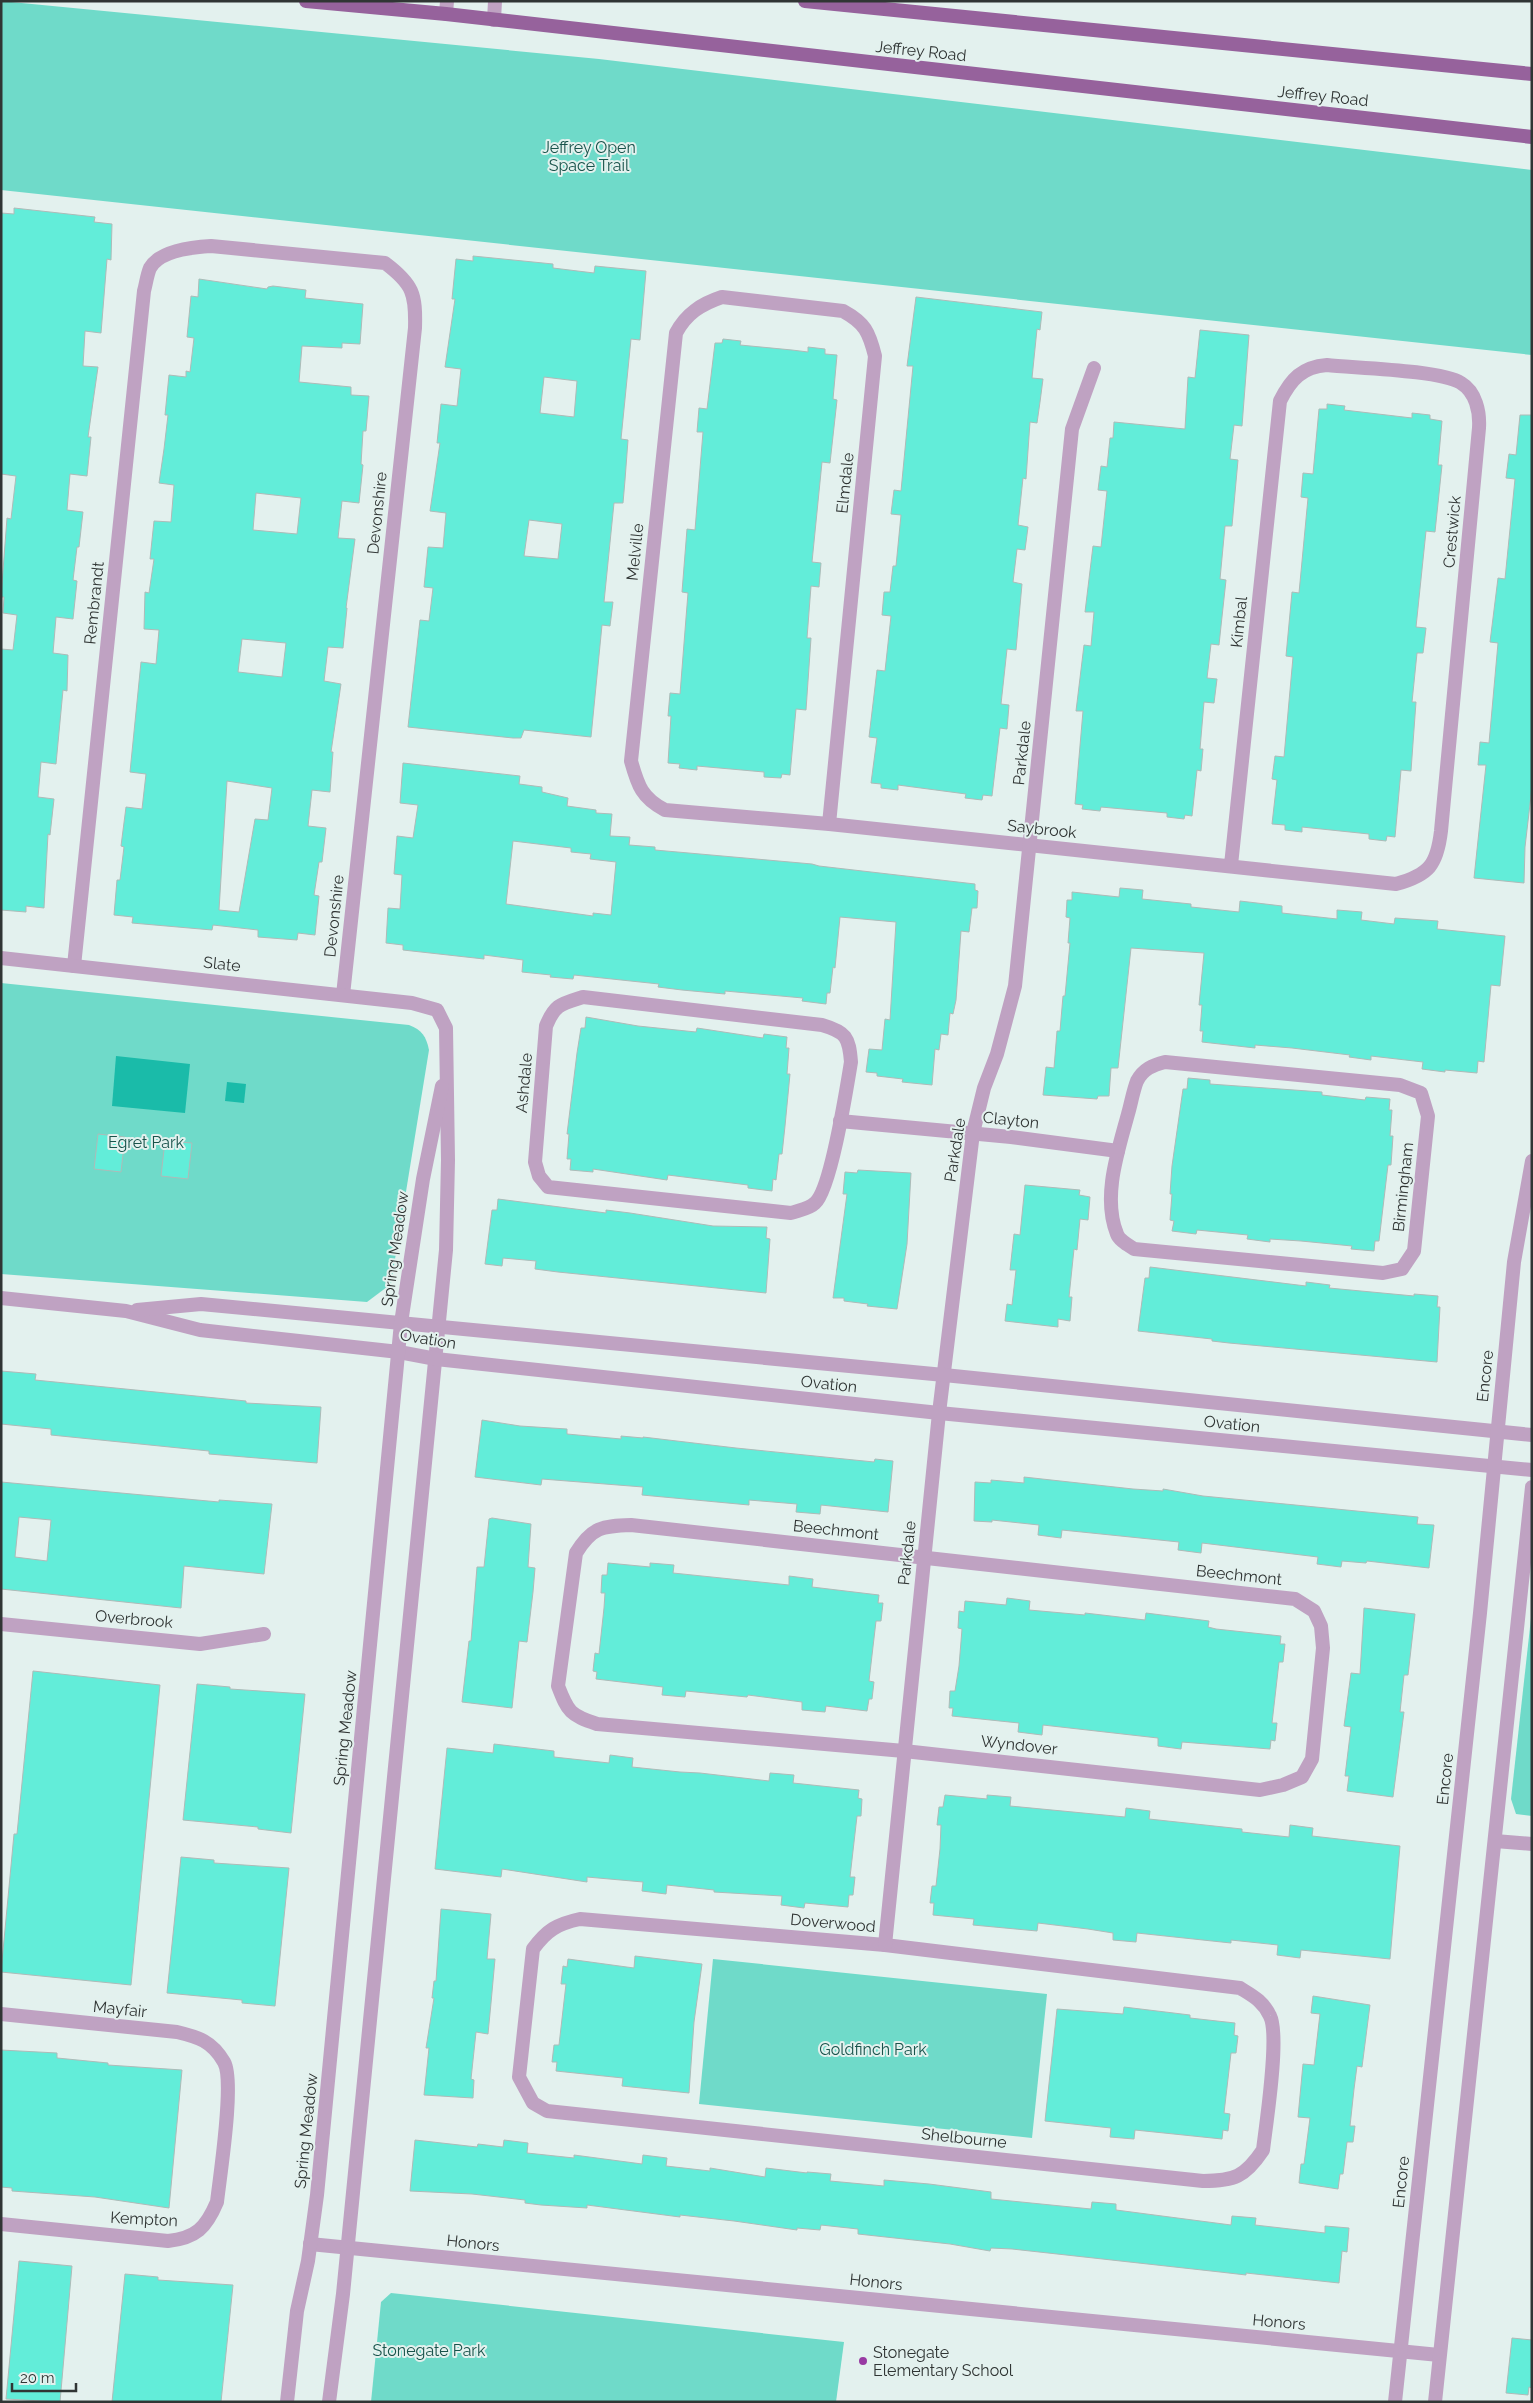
<svg xmlns="http://www.w3.org/2000/svg" width="1533" height="2403" font-family="Raleway,sans-serif">
	<rect width="100%" height="100%" fill="#e3f1ee"/>
	<g fill="#6fdac9">
		<polygon points="1,1 599,59 1532,170 1532,355 1,190"/>
		<path d="M1,983L409,1025C422,1030 426,1036 429,1050L391,1284L367,1302L1,1274Z"/>
		<polygon points="1532,1609 1532,1816 1516,1814 1511,1799"/>
		<polygon points="713,1959 1047,1994 1032,2138 699,2104"/>
		<polygon points="391,2293 844,2342 836,2402 371,2402 381,2302"/>
	</g>
	<g fill="#1abba9">
		<polygon points="116,1056 190,1064 185,1113 112,1106"/>
		<polygon points="227,1082 246,1084 244,1103 225,1101"/>
	</g>
	<g fill="#62edd9" stroke="#aebbb8" fill-rule="evenodd">
		<polygon points="14,208 95,217 94,222 112,224 111,260 107,259 101,333 85,331 83,366 98,367 88,437 91,437 87,476 70,474 67,510 83,512 79,547 77,547 73,580 77,581 73,619 56,617 53,653 68,655 67,691 63,690 56,764 41,762 38,797 54,799 50,835 48,834 44,908 26,906 26,912 1,910 1,649 13,650 17,615 3,613 4,597 1,597 7,518 11,519 16,476 1,474 1,213 14,214"/>
		<path d="M473,256L553,264V268L594,273L595,266L646,271L640,340L631,339L621,439L628,440L625,480L623,503H614L604,602H613L610,626L602,625L591,737L524,730L521,738H513L408,727L420,620L429,621L433,588L424,587L428,547L443,548L446,513L430,511L440,443H437L441,404L457,406L461,369L445,367L455,299H452L456,259L473,261ZM544,377L577,381L574,417L540,413ZM529,520L562,524L558,559L524,556Z"/>
		<path d="M199,279L267,289L268,287L273,286L306,290L305,298L363,304L360,344L342,343V348L302,346L299,382L351,387V395L369,396L366,431H363L361,464L363,465L359,503L342,501L338,538L355,539L346,608H347L343,648L328,647L324,681L341,684L331,752H333L330,792L312,790L308,826L326,828L322,862H319L314,895L319,896L315,935L298,933L297,940L258,937V930L213,925L212,930L132,923L133,917L114,915L117,880H120L124,847L121,846L126,807L142,809L146,774L130,772L141,662L156,664L159,630L144,629L145,592L149,593L154,559H150L154,521L171,522L174,485L159,483L164,449L168,415H165L169,375L186,377V371L190,372L194,338L187,337L191,296L198,297ZM256,493L301,498L297,534L253,530ZM242,639L286,643L282,677L238,672ZM227,781L272,788L268,820L255,819L239,912L219,910Z"/>
		<polygon points="916,297 1042,312 1040,330 1037,329 1032,378 1043,379 1040,402 1037,423 1030,422 1026,479 1023,478 1018,525 1028,527 1025,550 1017,549 1013,582 1022,584 1016,650 1007,649 1001,704 1009,705 1007,729 1000,728 992,796 983,795 982,800 965,798 966,794 898,785 898,790 881,788 881,784 871,783 877,738 869,737 877,670 885,671 891,616 882,615 884,592 890,592 893,566 896,566 901,515 891,514 894,490 901,491 913,366 907,366"/>
		<polygon points="1200,330 1249,335 1242,426 1234,425 1230,459 1238,460 1232,526 1225,526 1220,579 1226,580 1221,626 1219,645 1211,644 1207,678 1217,679 1214,703 1204,702 1200,749 1203,749 1201,771 1197,770 1192,816 1185,815 1184,819 1167,817 1167,813 1101,807 1100,811 1082,809 1083,805 1075,804 1083,711 1076,711 1084,645 1091,646 1094,612 1085,612 1093,546 1101,547 1107,491 1098,490 1101,466 1107,467 1110,438 1113,438 1114,422 1185,429 1188,377 1195,378"/>
		<polygon points="723,339 741,341 740,345 792,350 808,352 808,347 825,349 825,354 837,355 833,399 837,400 830,463 822,462 812,562 821,563 819,587 811,586 807,638 811,638 806,710 796,709 790,775 782,774 781,778 764,777 764,772 697,766 697,770 679,768 680,764 668,763 671,716 668,716 670,693 680,694 686,618 688,593 682,592 687,529 695,530 703,432 697,432 699,408 707,409 715,343 722,343"/>
		<polygon points="1327,404 1345,406 1344,410 1412,418 1412,413 1430,415 1430,419 1442,421 1438,465 1442,465 1435,532 1426,531 1416,627 1426,628 1423,653 1417,653 1412,702 1416,702 1411,771 1401,770 1395,837 1387,836 1386,841 1369,839 1369,834 1302,827 1302,832 1285,830 1285,825 1272,824 1277,780 1272,779 1275,756 1284,757 1293,657 1286,656 1292,592 1299,593 1308,498 1301,497 1303,473 1313,474 1319,409 1327,409"/>
		<polygon points="1520,415 1532,415 1532,787 1525,847 1524,883 1474,878 1486,765 1478,765 1480,742 1489,743 1498,643 1490,642 1498,578 1505,579 1515,479 1506,478 1509,454 1516,455"/>
		<path d="M403,763L520,776L519,784L542,787V792L568,798L567,806L596,810V813L612,814L610,836L630,837L629,845L655,847V850L812,864L819,866L975,884V890L978,891L977,908H972L969,932L961,931L956,1000L953,1014L950,1013L948,1035L941,1034L939,1050L935,1049L932,1085L902,1082L903,1079L877,1076V1073L866,1072L869,1049L882,1050L885,1019L890,1020L896,922L840,917L835,968L833,967L830,993H827L826,1004L802,1001L803,998L725,991V994L682,990L658,987L659,984L574,975L573,979L550,977L551,975L522,972L523,960L484,955V959L403,950V945L386,943L388,908L400,909L402,875L394,874L397,836L413,838L418,805L400,803ZM513,841L571,848V852L591,854L590,859L616,862L611,915L593,913V916L506,904Z"/>
		<polygon points="1120,888 1143,890 1142,899 1191,904 1191,907 1239,912 1240,901 1282,906 1282,913 1337,919 1337,910 1362,912 1361,920 1394,924 1395,918 1438,921 1437,929 1505,936 1500,986 1491,985 1484,1062 1478,1061 1477,1073 1445,1070 1445,1072 1422,1069 1423,1062 1371,1056 1371,1060 1349,1057 1350,1055 1292,1048 1255,1045 1255,1048 1202,1042 1203,1031 1200,1031 1202,1005 1199,1005 1204,953 1131,948 1118,1068 1111,1068 1109,1096 1098,1096 1097,1099 1043,1095 1046,1067 1054,1068 1057,1031 1060,1031 1063,996 1065,996 1070,943 1068,943 1070,918 1066,917 1067,900 1072,900 1072,892 1119,897"/>
		<polygon points="586,1017 638,1026 696,1032 697,1028 763,1038 764,1034 787,1037 786,1048 789,1048 787,1074 790,1074 785,1126 782,1154 779,1154 776,1180 773,1179 772,1191 748,1188 748,1185 668,1175 667,1180 593,1169 593,1172 570,1170 571,1159 567,1159 569,1134 567,1134 577,1053 581,1028 585,1028"/>
		<polygon points="1188,1078 1210,1080 1210,1084 1322,1092 1322,1095 1365,1100 1366,1097 1390,1099 1389,1110 1392,1110 1390,1136 1393,1136 1391,1165 1388,1165 1379,1241 1375,1241 1374,1251 1351,1249 1352,1246 1301,1241 1270,1239 1270,1242 1247,1239 1248,1235 1197,1230 1196,1234 1172,1231 1174,1221 1170,1220 1172,1194 1170,1194 1172,1166 1183,1089 1187,1089"/>
		<polygon points="98,1134 125,1137 121,1172 94,1169"/>
		<polygon points="165,1141 192,1143 188,1179 161,1176"/>
		<polygon points="858,1170 911,1173 907,1244 897,1309 867,1306 868,1304 844,1301 844,1298 833,1298 847,1194 843,1194 845,1172 857,1173"/>
		<polygon points="1025,1185 1080,1190 1079,1195 1090,1197 1088,1220 1080,1219 1077,1250 1074,1249 1069,1297 1072,1297 1070,1321 1058,1319 1058,1327 1005,1321 1007,1304 1012,1305 1016,1270 1010,1270 1014,1234 1020,1235"/>
		<polygon points="498,1199 606,1213 606,1210 630,1213 713,1226 767,1227 766,1238 770,1239 766,1293 558,1272 535,1269 536,1261 503,1258 502,1266 485,1264 492,1210 497,1210"/>
		<polygon points="1150,1267 1306,1286 1306,1282 1330,1285 1329,1288 1414,1296 1414,1294 1438,1296 1437,1307 1440,1307 1437,1362 1229,1343 1212,1341 1212,1339 1138,1331 1145,1278 1149,1278"/>
		<polygon points="1,1371 36,1374 35,1380 246,1401 246,1403 321,1407 317,1463 209,1454 209,1451 51,1435 51,1429 1,1424"/>
		<polygon points="482,1420 520,1426 567,1429 567,1434 621,1439 621,1436 643,1438 643,1437 736,1448 874,1462 875,1459 893,1461 888,1512 821,1505 820,1514 796,1512 797,1504 749,1500 749,1505 642,1495 643,1487 542,1479 541,1485 475,1477"/>
		<polygon points="1024,1477 1133,1489 1163,1491 1163,1489 1203,1496 1418,1517 1417,1524 1434,1525 1429,1568 1367,1561 1366,1563 1342,1561 1341,1567 1317,1564 1318,1557 1202,1543 1201,1553 1178,1550 1179,1542 1062,1530 1061,1538 1038,1535 1039,1525 992,1520 992,1522 974,1521 975,1482 991,1483 991,1480 1024,1483"/>
		<path d="M1,1482L219,1502V1500L272,1504L264,1574L184,1566L181,1608L1,1589ZM19,1517L51,1520L47,1561L15,1557Z"/>
		<polygon points="492,1518 531,1524 528,1567 535,1568 533,1592 527,1642 519,1641 512,1708 462,1702 469,1641 471,1641 477,1567 484,1567 489,1519"/>
		<polygon points="608,1563 650,1567 650,1563 674,1565 673,1573 789,1585 789,1576 813,1579 812,1587 879,1595 878,1603 883,1603 881,1621 876,1621 869,1681 874,1682 872,1699 869,1699 867,1711 826,1706 825,1712 802,1710 802,1702 748,1695 747,1697 686,1691 685,1697 662,1695 663,1687 596,1679 597,1672 593,1671 595,1653 599,1654 604,1608 605,1593 601,1593 602,1575 607,1575"/>
		<polygon points="1007,1598 1030,1601 1029,1610 1085,1615 1085,1613 1145,1620 1146,1613 1209,1621 1208,1627 1216,1629 1281,1636 1280,1644 1285,1644 1283,1662 1279,1662 1272,1723 1277,1723 1275,1741 1271,1740 1270,1749 1182,1742 1181,1749 1158,1746 1158,1738 1043,1725 1042,1735 1018,1732 1019,1723 952,1716 953,1708 949,1708 950,1691 955,1691 959,1666 962,1629 958,1628 959,1611 964,1612 965,1601 1006,1605"/>
		<polygon points="1364,1608 1415,1614 1408,1675 1404,1675 1400,1712 1404,1712 1393,1797 1347,1791 1349,1776 1345,1776 1351,1727 1344,1726 1351,1673 1360,1674"/>
		<polygon points="33,1671 160,1685 131,1985 1,1972 14,1834 17,1834"/>
		<polygon points="197,1684 230,1687 230,1689 305,1694 291,1833 258,1829 258,1827 183,1820"/>
		<polygon points="494,1744 554,1751 554,1757 609,1763 610,1755 633,1758 632,1767 680,1772 700,1773 769,1781 770,1773 794,1775 793,1783 859,1790 858,1798 862,1799 861,1816 857,1816 850,1877 855,1877 853,1895 849,1895 848,1907 805,1903 804,1908 781,1905 782,1896 714,1892 714,1890 667,1885 666,1894 642,1891 643,1882 587,1877 587,1882 502,1869 501,1877 435,1869 447,1748 493,1753"/>
		<polygon points="945,1795 987,1799 987,1795 1011,1797 1010,1806 1125,1817 1126,1808 1150,1811 1149,1819 1242,1829 1242,1832 1289,1837 1290,1825 1313,1828 1312,1836 1400,1846 1390,1959 1301,1950 1300,1958 1277,1955 1278,1945 1231,1940 1231,1943 1137,1933 1136,1942 1113,1940 1113,1933 1088,1929 1038,1923 1037,1931 973,1925 974,1919 933,1915 934,1903 930,1903 932,1886 936,1886 940,1849 941,1825 937,1825 939,1807 943,1807"/>
		<polygon points="181,1857 214,1860 214,1863 289,1868 275,2006 242,2003 242,2000 167,1993"/>
		<polygon points="441,1909 491,1914 487,1959 495,1959 491,2003 488,2034 476,2032 471,2079 474,2080 473,2098 424,2095 429,2048 426,2048 434,1998 432,1998 434,1981 436,1981"/>
		<polygon points="635,1956 702,1964 694,2022 689,2093 622,2086 623,2078 556,2071 557,2062 552,2062 554,2045 559,2045 566,1984 561,1984 563,1966 567,1967 568,1959 634,1968"/>
		<polygon points="1313,1996 1370,2005 1362,2067 1357,2066 1354,2089 1350,2126 1355,2126 1353,2142 1347,2142 1343,2174 1340,2174 1338,2189 1299,2183 1301,2164 1304,2164 1310,2118 1298,2117 1303,2064 1314,2065 1320,2014 1311,2013"/>
		<polygon points="1124,2007 1190,2015 1190,2018 1235,2023 1234,2035 1238,2036 1236,2053 1231,2053 1224,2113 1230,2114 1228,2131 1223,2130 1222,2139 1135,2130 1134,2139 1110,2137 1111,2128 1045,2121 1057,2009 1123,2014"/>
		<polygon points="1,2050 57,2053 57,2058 108,2063 108,2065 182,2070 169,2208 95,2197 12,2191 12,2188 1,2187"/>
		<polygon points="415,2140 477,2147 478,2144 503,2147 504,2140 528,2143 527,2153 574,2158 574,2155 642,2164 643,2155 667,2158 666,2166 710,2171 710,2168 765,2177 766,2168 807,2173 807,2172 831,2174 830,2181 884,2186 884,2180 929,2184 991,2192 991,2199 1091,2209 1092,2202 1116,2204 1116,2210 1231,2225 1232,2216 1256,2218 1255,2225 1325,2233 1325,2226 1349,2228 1347,2252 1342,2251 1339,2283 1246,2273 1246,2275 1220,2272 1012,2249 991,2248 990,2251 950,2244 858,2234 858,2229 821,2225 820,2230 797,2228 797,2230 734,2221 680,2215 680,2217 587,2205 587,2208 541,2205 525,2203 525,2200 472,2194 410,2191"/>
		<polygon points="19,2261 72,2266 60,2402 6,2399"/>
		<polygon points="125,2274 158,2277 158,2280 233,2285 221,2402 112,2402"/>
		<polygon points="1512,2338 1532,2340 1532,2388 1529,2387 1528,2395 1506,2393"/>
	</g>
	<g fill="none" stroke-linecap="round" stroke-linejoin="round">
		<g stroke="#bfa2c2" stroke-width="14">
			<path d="M829,824L875,356C869,332 865,323 843,311L722,297C701,304 686,314 676,333L631,761C638,786 642,798 665,810L829,824L1396,884C1429,875 1437,865 1441,831L1479,428C1480,412 1476,392 1461,383C1441,370 1355,368 1327,365C1302,367 1291,379 1280,401L1231,865"/>
			<path d="M74,966L144,291C146,284 147,275 150,268C160,250 194,247 211,246L385,263C413,284 416,294 415,328L343,995"/>
			<path d="M583,997L822,1025C846,1032 849,1037 851,1062C847,1086 831,1189 815,1203C809,1209 799,1210 791,1213L548,1187L539,1176L535,1162L546,1026C555,1004 561,1004 583,997Z"/>
			<path d="M1165,1062L1400,1085L1421,1093L1428,1116L1414,1251L1402,1269L1383,1273L1134,1249C1128,1245 1119,1240 1117,1234C1102,1197 1118,1151 1128,1114C1131,1104 1133,1091 1137,1081C1143,1069 1153,1065 1165,1062Z"/>
			<polyline points="840,1121 1011,1137 1118,1151"/>
			<path d="M631,1525L1295,1599L1314,1611L1321,1626L1323,1648L1312,1759L1302,1777L1283,1785L1260,1790L904,1751L597,1724C570,1715 568,1712 558,1686L576,1553C592,1527 602,1526 631,1525Z"/>
			<polyline points="1,1624 200,1644 264,1634"/>
			<polyline points="1495,1841 1532,1844"/>
			<path d="M580,1919L885,1945L1240,1988C1253,1996 1263,2001 1270,2016C1280,2036 1266,2124 1263,2150C1245,2177 1234,2181 1203,2181L547,2111L533,2103L519,2077L533,1949C547,1930 557,1924 580,1919Z"/>
			<polyline points="885,1945 939,1413 973,1133 984,1088 997,1054 1015,986 1072,429 1094,368"/>
			<path d="M1,2014L177,2032C198,2037 212,2041 224,2062C235,2081 220,2175 217,2202C206,2228 196,2238 168,2241L1,2224"/>
			<polyline points="310,2244 1439,2355"/>
		</g>
		<g stroke="#bfa2c2" stroke-width="14">
			<polyline points="446,14 447,1"/>
			<polyline points="494,20 495,1"/>
			<polyline points="1,958 412,1003 437,1010 446,1028 448,1160 446,1250 343,2294 329,2402"/>
			<polyline points="1,1298 126,1311 200,1330 399,1352 436,1359 939,1413 1532,1470"/>
			<polyline points="137,1310 201,1304 944,1375 1532,1435"/>
			<polyline points="287,2402 297,2311 308,2261 317,2195 401,1323 423,1179 442,1086"/>
			<polyline points="1395,2402 1480,1613 1514,1262 1532,1161"/>
			<polyline points="1435,2402 1532,1487"/>
		</g>
		<g stroke="#96629c" stroke-width="14">
			<polyline points="306,1 446,14 1532,137"/>
			<polyline points="805,1 1532,74"/>
		</g>
	</g>
	<circle fill="#983aa3" stroke="#e3f1ee" stroke-width="2" cx="863" cy="2361" r="5"/>
	<g text-anchor="middle" dominant-baseline="central" stroke-width="4" stroke-linejoin="round" paint-order="stroke">
		<g font-size="16" fill="#303534" stroke="#e3f1ee">
			<text transform="translate(921 51) rotate(6)">Jeffrey Road</text>
			<text transform="translate(1323 96) rotate(6)">Jeffrey Road</text>
			<text transform="translate(845 483) rotate(-84)">Elmdale</text>
			<text transform="translate(377 513) rotate(-84)">Devonshire</text>
			<text transform="translate(1452 532) rotate(-85)">Crestwick</text>
			<text transform="translate(635 552) rotate(-84)">Melville</text>
			<text transform="translate(94 603) rotate(-84)">Rembrandt</text>
			<text transform="translate(1239 622) rotate(-84)">Kimbal</text>
			<text transform="translate(1022 753) rotate(-84)">Parkdale</text>
			<text transform="translate(1042 829) rotate(6)">Saybrook</text>
			<text transform="translate(334 916) rotate(-84)">Devonshire</text>
			<text transform="translate(222 964) rotate(6)">Slate</text>
			<text transform="translate(524 1083) rotate(-85)">Ashdale</text>
			<text transform="translate(1011 1120) rotate(6)">Clayton</text>
			<text transform="translate(955 1150) rotate(-81)">Parkdale</text>
			<text transform="translate(1403 1187) rotate(-84)">Birmingham</text>
			<text transform="translate(395 1249) rotate(-82)">Spring Meadow</text>
			<text transform="translate(428 1339) rotate(9)">Ovation</text>
			<text transform="translate(1485 1376) rotate(-84)">Encore</text>
			<text transform="translate(829 1384) rotate(6)">Ovation</text>
			<text transform="translate(1232 1424) rotate(6)">Ovation</text>
			<text transform="translate(836 1530) rotate(6)">Beechmont</text>
			<text transform="translate(907 1553) rotate(-84)">Parkdale</text>
			<text transform="translate(1239 1575) rotate(6)">Beechmont</text>
			<text transform="translate(134 1619) rotate(5)">Overbrook</text>
			<text transform="translate(345 1728) rotate(-84)">Spring Meadow</text>
			<text transform="translate(1019 1745) rotate(6)">Wyndover</text>
			<text transform="translate(1445 1779) rotate(-84)">Encore</text>
			<text transform="translate(833 1923) rotate(5)">Doverwood</text>
			<text transform="translate(120 2009) rotate(6)">Mayfair</text>
			<text transform="translate(306 2131) rotate(-84)">Spring Meadow</text>
			<text transform="translate(964 2138) rotate(6)">Shelbourne</text>
			<text transform="translate(1401 2182) rotate(-84)">Encore</text>
			<text transform="translate(144 2219) rotate(3)">Kempton</text>
			<text transform="translate(473 2243) rotate(6)">Honors</text>
			<text transform="translate(876 2282) rotate(6)">Honors</text>
			<text transform="translate(1279 2322) rotate(5)">Honors</text>
		</g>
		<g font-size="16" fill="#18534b" stroke="#e3f1ee">
			<text x="589" y="147">Jeffrey Open<tspan x="589" dy="18">Space Trail</tspan></text>
			<text x="146" y="1142">Egret Park</text>
			<text x="873" y="2049">Goldfinch Park</text>
			<text x="429" y="2350">Stonegate Park</text>
		</g>
		<g font-size="16" fill="#303534" stroke="#e3f1ee" text-anchor="start">
			<text x="873" y="2352">Stonegate<tspan x="873" dy="18">Elementary School</tspan></text>
		</g>
	</g>
	<rect width="1533" height="2403" fill="none" stroke="#303534" stroke-width="5"/>
	<path d="M12 2383v8h64v-8" fill="none" stroke="#303534" stroke-width="2.5"/>
	<text x="20" y="2383" font-size="15" fill="#303534" stroke="#e3f1ee" stroke-width="4" paint-order="stroke">20 m</text>
</svg>
